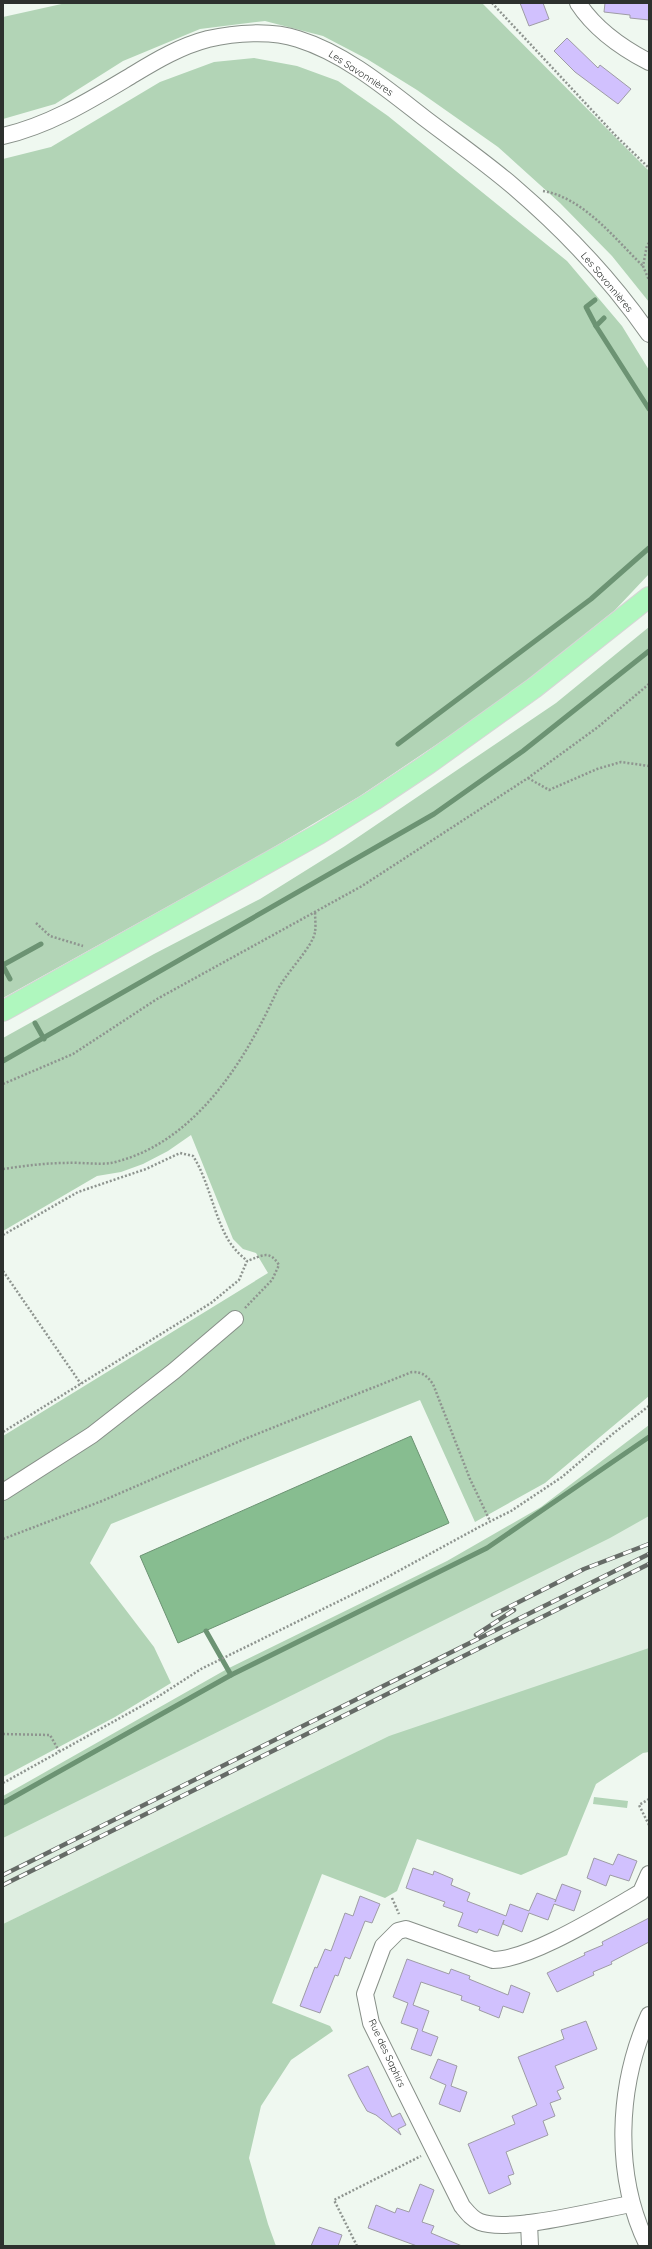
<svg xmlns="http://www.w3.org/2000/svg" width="652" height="2249" font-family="Quicksand,sans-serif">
	<rect width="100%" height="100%" fill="#eff8f0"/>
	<polygon fill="#dfeee1" points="649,1483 649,1679 389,1736 3,1924 3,1815"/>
	<g fill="#b2d4b6">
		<polygon points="66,3 482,3 649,171 649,302 612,256 560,203 498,147 417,90 367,59 323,36 265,21 200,29 123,61 55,104 3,119 3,17"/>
		<polygon points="254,58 297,66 338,81 388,116 567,261 622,326 649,370 649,574 615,610 534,675 470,722 360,796 264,853 3,998 3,159 51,147 160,82 214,62"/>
		<polygon points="649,627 649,1396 545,1483 475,1522 420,1400 111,1524 90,1563 154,1647 171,1683 115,1717 3,1777 3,1436 268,1273 256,1253 243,1249 233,1239 191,1135 168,1151 143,1164 121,1172 97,1176 3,1231 3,1038 154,954 260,899 345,846 556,703"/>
		<polygon points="649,1425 649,1516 610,1538 3,1838 3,1796 227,1669 447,1561 541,1507"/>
		<polygon points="649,1648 649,1752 643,1753 596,1784 567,1855 521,1875 417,1839 397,1891 385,1898 322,1874 272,2003 330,2026 333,2031 291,2060 261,2106 249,2158 268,2224 276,2246 3,2246 3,1924 389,1736"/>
		<polygon points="594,1797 628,1801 627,1808 593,1804"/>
	</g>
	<polygon fill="#87bd90" stroke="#6c9373" points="411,1436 449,1523 178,1643 140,1556"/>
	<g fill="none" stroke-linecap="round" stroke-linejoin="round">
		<g stroke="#6c9373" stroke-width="5">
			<polyline points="595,300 586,307 596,326"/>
			<polyline points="604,318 596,326 649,409"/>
			<polyline points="398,744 591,599 649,548"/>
			<polyline points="3,965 41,944"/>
			<polyline points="3,966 10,979"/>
			<polyline points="35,1023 44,1039"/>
			<polyline points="3,1061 434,814 523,751 649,651"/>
			<polyline points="206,1631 231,1675"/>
			<polyline points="3,1803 231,1675 487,1548 649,1437"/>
		</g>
	</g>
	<g fill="#d1c1fe" stroke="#9e9ca5">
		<polygon points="520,3 543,3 549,19 529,26"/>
		<polygon points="605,3 649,3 649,20 630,18 630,15 604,12"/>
		<polygon points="567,38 598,68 600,65 631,89 618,104 575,72 554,51"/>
		<polygon points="618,1854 637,1861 629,1881 610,1875 606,1886 587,1878 594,1858 613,1865"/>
		<polygon points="413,1868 433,1875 434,1871 453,1879 451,1885 470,1893 467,1901 506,1916 510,1904 529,1911 537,1893 556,1900 555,1902 562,1884 581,1891 574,1911 554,1904 548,1920 529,1913 522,1932 503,1924 504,1920 498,1936 479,1929 477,1933 458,1926 463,1913 443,1906 445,1902 406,1888"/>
		<polygon points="360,1896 380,1904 372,1923 365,1921 350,1959 345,1957 338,1976 335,1975 320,2013 300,2006 315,1967 317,1968 325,1949 331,1951 345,1913 353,1916"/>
		<polygon points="649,1918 649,1942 611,1962 612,1964 593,1972 594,1975 557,1992 547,1973 585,1955 584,1953 603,1945 602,1942"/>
		<polygon points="407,1959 449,1974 451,1969 470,1976 469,1979 508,1995 511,1985 530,1993 523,2013 503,2006 499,2018 479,2010 480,2007 461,2000 462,1996 421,1982 413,2005 429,2011 422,2031 438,2037 431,2056 411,2049 418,2029 401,2023 408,2003 393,1997"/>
		<polygon points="586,2021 597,2049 555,2066 564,2088 557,2091 561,2099 550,2103 555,2116 543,2121 548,2135 506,2152 514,2174 508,2176 511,2184 489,2194 468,2144 515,2124 512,2116 537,2105 518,2057 564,2039 561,2030"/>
		<polygon points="438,2059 457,2066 451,2086 467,2092 460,2112 439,2104 446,2085 430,2078"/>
		<polygon points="368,2066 392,2117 400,2113 406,2125 398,2129 401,2135 376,2115 367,2111 359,2097 348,2075"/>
		<polygon points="420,2184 434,2190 422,2222 434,2226 431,2233 462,2246 417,2246 368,2228 376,2205 395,2213 397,2208 409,2212"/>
		<polygon points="319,2227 342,2235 338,2246 311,2246"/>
	</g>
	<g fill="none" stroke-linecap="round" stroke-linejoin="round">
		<g stroke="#878f88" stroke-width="18">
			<g id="minor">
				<path d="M578,3C595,29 622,48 649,62"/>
				<path d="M3,136C51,125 92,99 134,74C157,60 181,46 208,39C235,33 271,30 298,39C346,54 387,89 427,120C456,142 486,163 514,187C564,230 611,279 649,334"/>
				<polyline points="3,1492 92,1435 174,1371 235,1319"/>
				<path d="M631,2204C597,2210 509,2233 480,2222C472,2219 467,2212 462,2206L371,2023L365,1994L383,1946L398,1931L406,1929L493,1960C528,1960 598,1917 631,1898L641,1892L649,1874"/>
				<polyline points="529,2223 530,2246"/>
				<path d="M648,2246C613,2175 617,2086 649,2015"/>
			</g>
		</g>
		<g stroke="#d5d6d5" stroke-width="22">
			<polyline id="major" points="3,1011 319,834 374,800 428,764 534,688 649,597"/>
		</g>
		<g stroke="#8e948f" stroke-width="2.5" stroke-dasharray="2 2" stroke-linecap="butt">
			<polyline points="492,3 616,136 649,168"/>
			<path d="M543,191C584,198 614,238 643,266"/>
			<polyline points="649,243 647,245 643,266 649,280"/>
			<polyline points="528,778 549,790 597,769 621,762 649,766"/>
			<polyline points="36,923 50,936 83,946"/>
			<polyline points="3,1084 73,1054 157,999 362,886 528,778 598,727 649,684"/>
			<path d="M3,1169C24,1166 45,1163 66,1163C80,1162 98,1165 111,1163C193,1145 244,1063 276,993C283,976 313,947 315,932C316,926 315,918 315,911"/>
			<path d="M3,1235L78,1192L146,1169L180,1153L193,1156C210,1182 216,1227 234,1248C238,1253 243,1257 247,1261L239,1280L211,1303L3,1432"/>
			<polyline points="3,1271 81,1384"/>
			<path d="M245,1308L272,1280L279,1265C269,1249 262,1256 247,1261"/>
			<path d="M3,1539L102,1501L247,1438L412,1372C423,1372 427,1376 433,1384L470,1479L490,1521"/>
			<polyline points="3,1734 50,1735 59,1751"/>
			<polyline points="3,1783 156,1698 201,1669 382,1580 481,1526 511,1511 562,1477 615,1432 649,1406"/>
			<polyline points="649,1799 639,1805 649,1825"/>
			<polyline points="392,1898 399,1914"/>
			<polyline points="357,2246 334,2200 421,2156"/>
		</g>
		<use href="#minor" stroke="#fff" stroke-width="16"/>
		<use href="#major" stroke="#aff7be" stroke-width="20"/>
		<g stroke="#666b67" stroke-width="4.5">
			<g id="rail">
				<polyline points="493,1615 584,1569 649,1544"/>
				<polyline points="476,1635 514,1610"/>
				<polyline points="3,1875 649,1554"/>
				<polyline points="3,1885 649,1564"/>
			</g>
		</g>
		<use href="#rail" stroke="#fff" stroke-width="3" stroke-dasharray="9" stroke-linecap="butt"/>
	</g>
	<g text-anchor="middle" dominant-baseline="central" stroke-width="3" stroke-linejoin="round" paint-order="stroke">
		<g font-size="10" fill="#2d312e" stroke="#fff">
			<text transform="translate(361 73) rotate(33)">Les Savonnières</text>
			<text transform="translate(607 282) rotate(50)">Les Savonnières</text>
			<text transform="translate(387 2053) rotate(65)">Rue des Saphirs</text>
		</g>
	</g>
	<rect width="652" height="2249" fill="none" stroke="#2d312e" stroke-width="8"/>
</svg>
